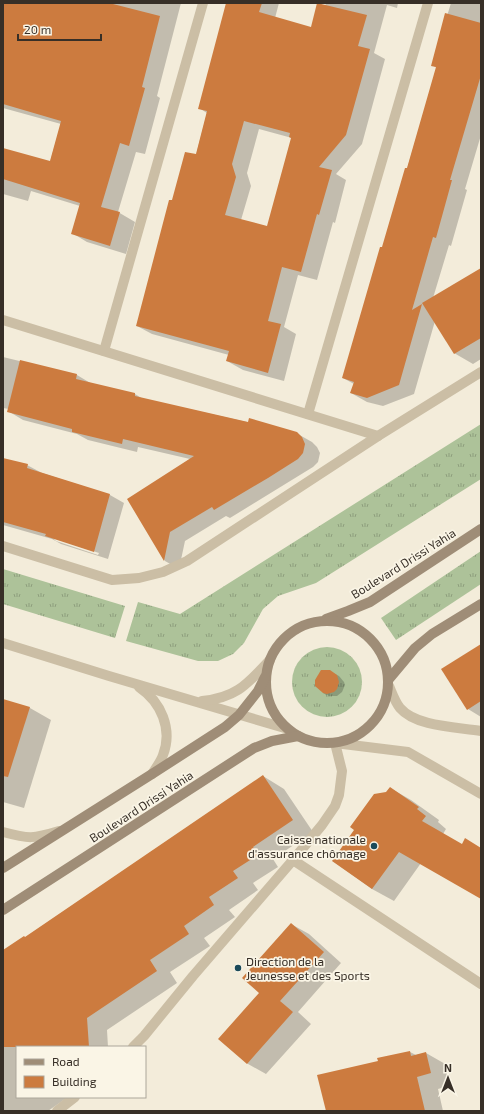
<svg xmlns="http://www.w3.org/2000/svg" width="484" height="1114" font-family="'Exo 2',sans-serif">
	<defs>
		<pattern id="grass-tufts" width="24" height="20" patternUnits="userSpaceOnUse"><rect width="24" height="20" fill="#adc299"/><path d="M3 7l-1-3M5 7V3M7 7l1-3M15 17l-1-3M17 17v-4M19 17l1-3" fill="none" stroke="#8e9e7d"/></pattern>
	</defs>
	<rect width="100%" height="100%" fill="#f3ecda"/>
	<g fill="url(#grass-tufts)">
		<polygon points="481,424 481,479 316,583 278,596 263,609 244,643 233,654 218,661 198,661 126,641 138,602 180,614"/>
		<polygon points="481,551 481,584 396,640 381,618"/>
		<polygon points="3,569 125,606 115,638 3,604"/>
		<circle cx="327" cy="682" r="35"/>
	</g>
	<g fill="#0003" fill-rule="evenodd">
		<polygon points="3,3 105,3 112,5 113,3 181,3 157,96 160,98 145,154 136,152 118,212 135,222 126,254 87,242 72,233 80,206 31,191 28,201 3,194 3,149 50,162 61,124 3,108"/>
		<path d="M228,3H279L275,18L302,90L326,3H398L397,8L387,5L374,53L385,59L362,144L336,174L346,180L335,223L333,222L317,280L298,275L284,327L296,334L284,381L243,370L227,361L229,355L152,334L137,326L173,202L196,155L207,113L199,108ZM259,129L292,138L268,227L241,220L251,186L247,173Z"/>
		<polygon points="451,3 481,3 481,135 465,189 467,190 451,246 449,245 433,298 481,269 481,359 473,364 454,353 435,321 414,394 383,406 367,402 351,393 354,384 343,378 407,169 437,68 432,65"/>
		<polygon points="3,353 3,357 77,375 92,384 135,394 143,399 296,433 312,442 317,447 320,453 318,462 313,467 230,518 226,516 185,541 179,569 165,561 129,500 190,459 138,447 137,452 88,440 77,434 23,420 8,411 9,409 3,408"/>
		<path d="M3,460L27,465L42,473L110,495L124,503L108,559L61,544L52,539L3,525ZM53,538L99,553L98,555L56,541Z"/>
		<polygon points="481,645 481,717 468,709"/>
		<polygon points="333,673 339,676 344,682 345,685 342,692 337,696 329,696 323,693"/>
		<polygon points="3,700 30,708 51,720 24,808 3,802"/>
		<polygon points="263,776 284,789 313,832 273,859 278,867 253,883 258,890 229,910 235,917 204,938 210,946 170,972 177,983 107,1030 108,1047 17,1047 17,1097 68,1097 48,1111 3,1111 3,951 26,937"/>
		<polygon points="390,788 411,800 439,820 438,822 446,829 443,834 462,845 481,849 481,898 421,863 394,901 372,889 333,861"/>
		<polygon points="291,924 309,934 341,963 298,1012 311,1024 266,1074 248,1064 220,1039 260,993"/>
		<polygon points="410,1052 416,1055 426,1053 447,1065 452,1085 438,1089 443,1111 327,1111 379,1062"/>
	</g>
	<g fill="#cc7b3f" fill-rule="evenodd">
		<polygon points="3,3 109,3 160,16 142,87 145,88 129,146 120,143 101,207 120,212 110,246 71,234 80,203 3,179 3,148 50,161 61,121 3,104"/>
		<path d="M226,3H262L259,12L311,27L317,3L367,15L358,46L370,49L346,135L319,167L332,170L319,215L317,214L301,272L282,267L268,321L281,324L268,373L226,361L229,351L136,326L169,200H172L185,152L196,154L207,111L198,109ZM244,121L290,133L289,137L291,138L267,226L225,215L236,177L232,164Z"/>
		<polygon points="445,13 481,23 481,75 450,180 452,180 436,238 433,237 412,310 422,304 399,385 367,398 350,393 354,382 342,378 380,247 382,247 405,168 407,168 436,67 431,66"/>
		<polygon points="481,268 481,338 454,354 422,303"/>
		<polygon points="20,360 77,374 76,379 135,393 135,396 248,422 249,418 297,432 302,437 305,444 303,453 298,459 268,478 214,510 212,507 170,532 164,561 127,499 194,456 123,439 122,444 72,432 72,429 7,412"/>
		<polygon points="3,458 28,464 27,468 110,494 94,552 45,536 46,534 3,522"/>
		<polygon points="481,644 481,701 467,710 441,669"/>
		<polygon points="321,670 330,670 337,675 339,682 337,689 334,692 327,694 323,693 315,686 315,680"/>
		<polygon points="3,699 30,707 8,777 3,776"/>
		<polygon points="263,775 293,820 253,847 258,855 233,871 238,878 209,897 214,905 184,926 189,934 150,960 157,971 87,1018 89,1047 3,1047 3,950 24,936 25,937"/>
		<polygon points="390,787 419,807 417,809 426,816 422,821 462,844 465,838 481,848 481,899 399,852 372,889 332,861 354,830 350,827 374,794 386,792"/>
		<polygon points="291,923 324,952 280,1001 293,1012 247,1064 218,1039 259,993 242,978"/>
		<polygon points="410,1051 411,1056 426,1052 431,1073 417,1077 425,1111 326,1111 317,1075 378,1061 377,1058"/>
	</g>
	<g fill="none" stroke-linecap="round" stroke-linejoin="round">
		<g stroke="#cbbea5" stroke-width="10">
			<polyline points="3,320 378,436"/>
			<polyline points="104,351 203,3"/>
			<polyline points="308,414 428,3"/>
			<polyline points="3,546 112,580 139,578 163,572 187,561 378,436 481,372"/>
			<polyline points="3,643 109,676 288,729"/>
			<path d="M389,686C392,693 395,702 400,708C416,727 458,727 481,731"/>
			<path d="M139,687C161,702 173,729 163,755C161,761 156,768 152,774"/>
			<path d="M202,701C237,698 248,683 270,660"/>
			<path d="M3,832C29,839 33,839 59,831"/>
			<polyline points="293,860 481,984"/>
			<polyline points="133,1047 144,1036 193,976 293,860 322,825 335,806 339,795 342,771 335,743 408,752 481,794"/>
			<polyline points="57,1111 75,1097"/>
		</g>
		<g stroke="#9f8d77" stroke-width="10">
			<polyline points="326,619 348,611 370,602 481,529"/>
			<circle cx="327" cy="682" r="61"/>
			<polyline points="389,679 415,648 432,634 481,604"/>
			<polyline points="3,868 152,774 225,727 239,715 258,691 265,677"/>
			<polyline points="3,910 254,748 272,741 298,736"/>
		</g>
	</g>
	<g fill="#1a4a5a" stroke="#faf5e6" stroke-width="1.5">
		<circle cx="374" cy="846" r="4"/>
		<circle cx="238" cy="968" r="4"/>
	</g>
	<g text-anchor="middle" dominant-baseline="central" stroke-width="3.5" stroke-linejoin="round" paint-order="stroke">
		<g font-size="12" fill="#372f27" stroke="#faf5e6">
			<text transform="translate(403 563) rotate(-32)">Boulevard Drissi Yahia</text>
			<text transform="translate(141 806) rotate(-33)">Boulevard Drissi Yahia</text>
		</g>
		<g font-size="12" fill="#372f27" stroke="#faf5e6" text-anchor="end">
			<text x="366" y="839">Caisse nationale<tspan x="366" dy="14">d'assurance chômage</tspan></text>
			<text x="246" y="961" text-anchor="start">Direction de la<tspan x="246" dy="14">Jeunesse et des Sports</tspan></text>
		</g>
	</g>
	<rect width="484" height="1114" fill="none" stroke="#372f27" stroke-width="8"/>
	<rect x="16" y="1046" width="130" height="52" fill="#faf5e6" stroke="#aca69a"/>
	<rect x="24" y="1059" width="20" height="6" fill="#9f8d77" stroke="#aca69a"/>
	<text x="52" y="1066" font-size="12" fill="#372f27">Road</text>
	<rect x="24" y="1076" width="20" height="12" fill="#cc7b3f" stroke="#aca69a"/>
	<text x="52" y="1086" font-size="12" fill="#372f27">Building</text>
	<g transform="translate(448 1078)" stroke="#faf5e6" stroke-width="3" paint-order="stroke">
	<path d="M0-3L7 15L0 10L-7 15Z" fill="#372f27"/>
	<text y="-6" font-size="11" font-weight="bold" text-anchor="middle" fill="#372f27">N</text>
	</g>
	<path d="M18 34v6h83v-6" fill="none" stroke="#372f27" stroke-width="2"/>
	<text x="24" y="34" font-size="12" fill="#372f27" stroke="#faf5e6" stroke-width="3" paint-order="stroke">20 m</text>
</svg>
